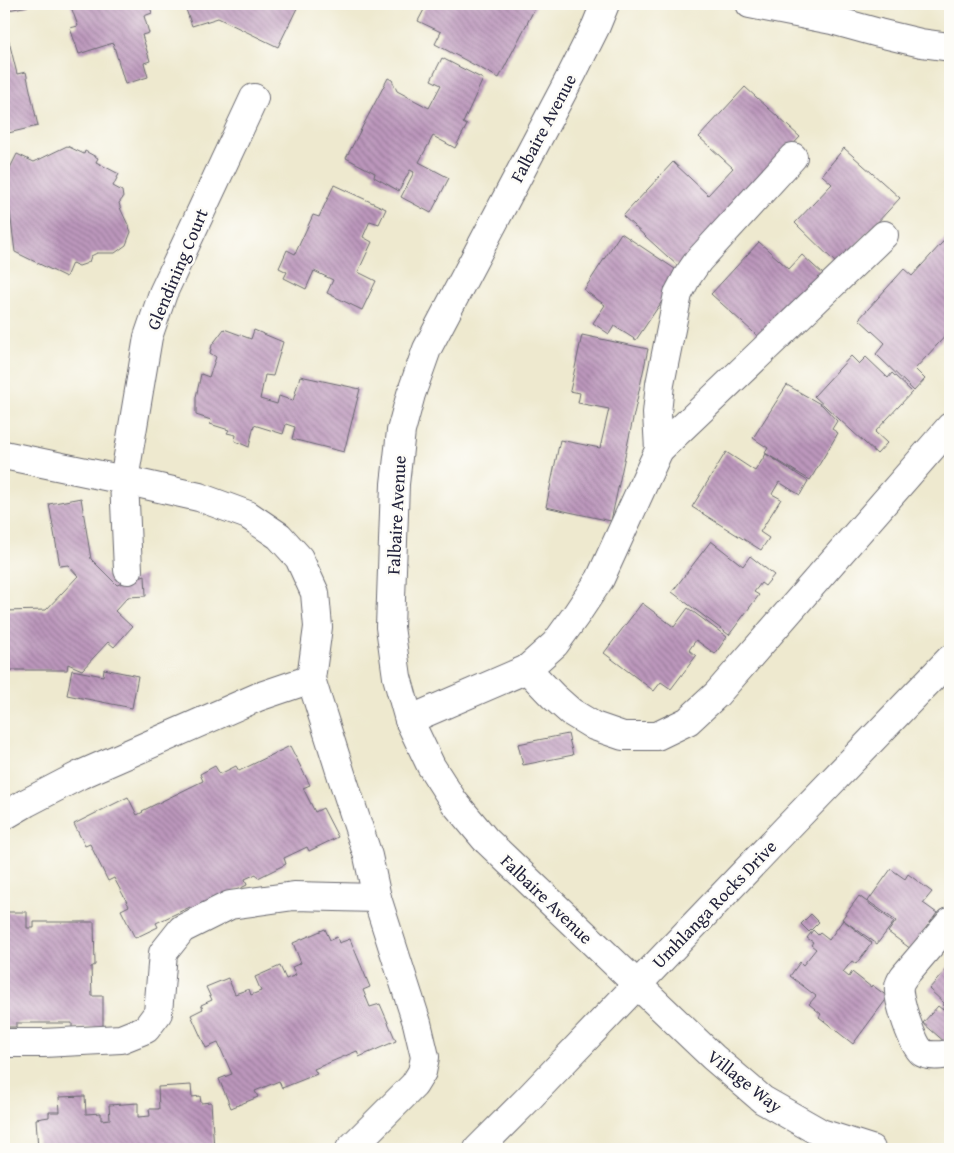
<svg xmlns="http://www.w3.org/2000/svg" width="954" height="1153" font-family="'Gentium Book Plus',serif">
	<defs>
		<pattern id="building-back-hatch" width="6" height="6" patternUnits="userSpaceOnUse" patternTransform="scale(1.25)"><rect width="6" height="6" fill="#bc97bc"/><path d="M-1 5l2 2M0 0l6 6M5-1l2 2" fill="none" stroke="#987b9a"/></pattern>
	</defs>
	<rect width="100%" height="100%" fill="#fdfcf7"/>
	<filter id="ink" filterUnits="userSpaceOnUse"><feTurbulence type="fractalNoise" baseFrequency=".02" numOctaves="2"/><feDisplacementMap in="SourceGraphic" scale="10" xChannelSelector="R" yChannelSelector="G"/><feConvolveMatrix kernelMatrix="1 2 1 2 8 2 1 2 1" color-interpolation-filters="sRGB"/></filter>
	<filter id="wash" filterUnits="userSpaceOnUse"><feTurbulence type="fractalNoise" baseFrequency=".0096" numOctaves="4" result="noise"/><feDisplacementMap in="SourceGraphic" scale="20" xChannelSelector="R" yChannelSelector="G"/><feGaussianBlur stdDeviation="1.12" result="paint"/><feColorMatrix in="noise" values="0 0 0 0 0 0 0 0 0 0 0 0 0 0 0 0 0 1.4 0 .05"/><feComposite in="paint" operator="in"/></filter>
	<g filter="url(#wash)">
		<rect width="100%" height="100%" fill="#eee9cf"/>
		<g id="blocks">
			<g fill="url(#building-back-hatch)">
				<polygon points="4,4 27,4 28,6 4,11"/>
				<polygon points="70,4 149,4 152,13 144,16 149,33 142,35 150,61 144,63 148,77 125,84 113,43 79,54 70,28 78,26"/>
				<polygon points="184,4 299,4 278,47 218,18 192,26"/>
				<polygon points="427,4 537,4 499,78 435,44 441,32 418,21"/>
				<polygon points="4,21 17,74 26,72 38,126 4,134"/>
				<polygon points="442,58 483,79 463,123 467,125 455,148 433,136 419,162 449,178 431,213 401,197 414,172 410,170 399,191 374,177 375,173 346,158 388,78 392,80 397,91 429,108 441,85 431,80"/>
				<polygon points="745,87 800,137 679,267 623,216 673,162 708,195 733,168 699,137"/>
				<polygon points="67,146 84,154 85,151 98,158 96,162 119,174 113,186 122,191 123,198 119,203 121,210 129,227 131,232 126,245 115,253 97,253 91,256 89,262 85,264 79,266 72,263 66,277 15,252 10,212 4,209 4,180 17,154 34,162"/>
				<polygon points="844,148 900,198 838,265 795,223 832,184 822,175"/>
				<polygon points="334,185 386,209 379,224 370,221 363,237 372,242 358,272 376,281 362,310 327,293 333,280 314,271 306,289 284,278 287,272 279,268 287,250 295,254 313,215 319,217"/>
				<polygon points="621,233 681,273 636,340 614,326 609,334 593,323 605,305 584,290"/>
				<polygon points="950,234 950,333 949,332 915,369 925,379 914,391 876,354 885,343 859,319 904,269 912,276"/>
				<polygon points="759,242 789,269 802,255 824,275 763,341 711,294"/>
				<polygon points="224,329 251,339 254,330 283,342 273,376 265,375 260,399 277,404 279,396 293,401 300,376 360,389 344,452 292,439 295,427 286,424 283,434 254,425 249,447 235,441 236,435 227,433 229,430 210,424 211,420 196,415 196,397 201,374 209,377 216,357 210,353 212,345"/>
				<polygon points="582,335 648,349 611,521 546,507 560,440 600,448 609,409 578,403 580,393 570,391"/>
				<polygon points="851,356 859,364 866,357 888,378 892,373 912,392 875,432 887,443 877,454 814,396"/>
				<polygon points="787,385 822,405 837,421 832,429 838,433 810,480 765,453 768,448 753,438"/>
				<polygon points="726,452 755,471 766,454 808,481 800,495 779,482 772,494 781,499 760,532 769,538 761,550 692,507"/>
				<polygon points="81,498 91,559 117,585 145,575 146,596 128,597 115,611 132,627 114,647 108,642 82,670 68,664 67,670 4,670 4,611 46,610 78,576 68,565 60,566 49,504"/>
				<polygon points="711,541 743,566 750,556 774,575 765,586 761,583 754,592 759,595 729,635 672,592"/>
				<polygon points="642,603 674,627 688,608 727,637 715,654 696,640 689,650 696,656 671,689 661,682 654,691 604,653"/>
				<polygon points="104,669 138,676 132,708 67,695 72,670 103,676"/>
				<polygon points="568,734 573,755 523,765 518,744"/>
				<polygon points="290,746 310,785 303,788 315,812 323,808 338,837 309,851 307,847 284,858 286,864 258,878 256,874 245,879 247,885 192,912 190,907 156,923 158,927 135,938 121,910 129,906 114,878 108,881 90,844 85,846 74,824 128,797 137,815 143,812 142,811 203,781 200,774 215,766 220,774 236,766 239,771"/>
				<polygon points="891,869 905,879 908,874 932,892 923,903 937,913 911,949 888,932 896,921 868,901"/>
				<polygon points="859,896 894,922 877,944 842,919"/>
				<polygon points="4,912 27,912 27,928 34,928 34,922 94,922 95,965 91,967 92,996 103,996 103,1028 72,1028 72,1023 16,1023 16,1027 4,1027"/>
				<polygon points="811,914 819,922 809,932 801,924"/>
				<polygon points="843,920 872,943 856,964 852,961 843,972 849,977 852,972 871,987 872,985 888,997 853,1044 819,1017 821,1014 809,1004 816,996 790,976 800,962 803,965 816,949 811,945 813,942 807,938 813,930 818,935 820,933 829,940"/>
				<polygon points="325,929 330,940 337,937 339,943 350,939 370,987 363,990 370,1007 380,1004 396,1041 359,1057 357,1051 314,1069 317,1074 282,1088 279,1081 255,1091 258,1097 231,1108 219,1079 232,1074 218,1043 206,1048 191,1015 203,1009 201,1005 212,1000 206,987 228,978 235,994 249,989 251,995 261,991 255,977 280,966 286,979 296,975 292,967 301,963 293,943"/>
				<polygon points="950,965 950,1038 946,1043 923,1023 938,1006 943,1010 944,1003 929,989"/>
				<polygon points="191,1085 192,1097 200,1096 201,1103 211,1102 214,1149 38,1149 36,1119 49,1117 49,1112 60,1112 59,1097 85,1096 86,1114 101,1113 101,1120 110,1119 109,1105 138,1103 138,1117 150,1116 149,1109 159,1109 158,1087"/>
			</g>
		</g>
	</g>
	<g filter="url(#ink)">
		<use href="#blocks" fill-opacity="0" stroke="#69686f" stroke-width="1"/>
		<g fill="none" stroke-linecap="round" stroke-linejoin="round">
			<g stroke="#69686f" stroke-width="30">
				<g id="minor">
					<polyline points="605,4 596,26 572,74 427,349 411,394 401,431 395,484 390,627 397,677 409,720 431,766 454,802 485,839 713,1057 763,1100 821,1133 871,1149"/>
					<polyline points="750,4 832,20 879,33 921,43 950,47"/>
					<polyline points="659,450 884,235"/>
					<polyline points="4,455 124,480 199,497 248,515 279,536 299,558 315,593 318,627 311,679 342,777 368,856 377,898 417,1023 425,1057 422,1072 414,1085 350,1149"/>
					<polyline points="128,570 124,480 148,337 163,293 254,98"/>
					<polyline points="527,669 555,644 576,615 600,579 659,450 657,413 660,384 678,294 687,277 698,261 793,157"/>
					<polyline points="409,720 527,669 553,696 571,712 594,726 623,736 657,736 688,721 717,694 950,427"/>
					<polyline points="4,816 26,803 80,775 258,697 311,679"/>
					<path d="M950,922L904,976C902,979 899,983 899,987C897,997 913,1048 923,1053C931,1057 942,1055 950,1054"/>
					<polyline points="4,1043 43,1043 121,1039 146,1029 158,1013 163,953 182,929 230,905 294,896 377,898"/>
				</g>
			</g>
			<g stroke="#69686f" stroke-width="30">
				<polyline id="major" points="478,1149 527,1100 786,829 950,659"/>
			</g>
			<use href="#minor" stroke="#fff" stroke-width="28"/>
			<use href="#major" stroke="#fff" stroke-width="28"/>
		</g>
	</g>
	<g text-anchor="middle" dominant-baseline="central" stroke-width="5" stroke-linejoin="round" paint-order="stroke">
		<g font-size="18" fill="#22223b" stroke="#fdfcf7">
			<text transform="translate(543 128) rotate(-62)">Falbaire Avenue</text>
			<text transform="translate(177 269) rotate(-67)">Glendining Court</text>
			<text transform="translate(396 515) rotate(-87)">Falbaire Avenue</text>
			<text transform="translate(547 899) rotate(44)">Falbaire Avenue</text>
			<text transform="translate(714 904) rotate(-46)">Umhlanga Rocks Drive</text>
			<text transform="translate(745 1081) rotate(38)">Village Way</text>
		</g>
	</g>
	<rect width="954" height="1153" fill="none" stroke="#fdfcf7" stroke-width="20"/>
</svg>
